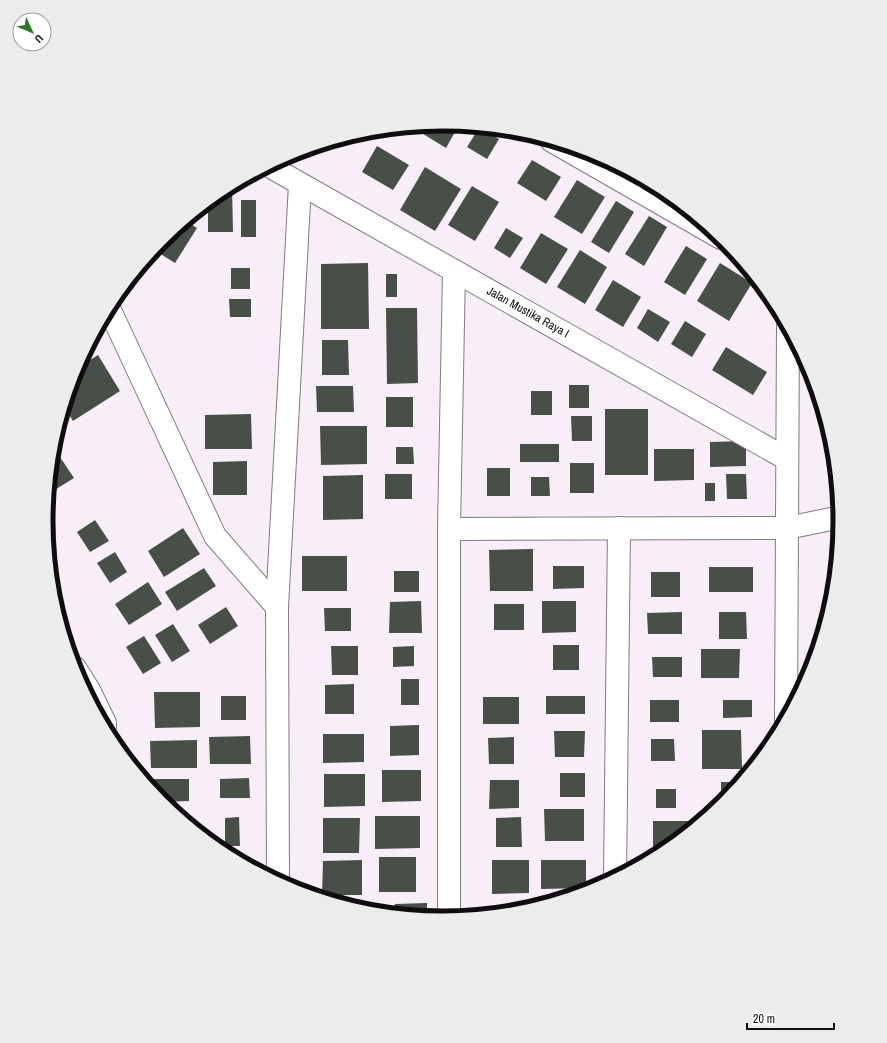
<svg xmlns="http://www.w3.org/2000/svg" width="887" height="1043" font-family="'Archivo Narrow',sans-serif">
	<rect width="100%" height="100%" fill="#f7eef7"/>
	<g fill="#484f48">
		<polygon points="444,124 459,125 446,148 415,129 416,127"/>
		<polygon points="479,128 499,139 487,159 467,147"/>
		<polygon points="377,146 409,165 393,190 362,172"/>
		<polygon points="532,160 561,177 546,201 517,183"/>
		<polygon points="425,167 461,189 435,231 400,210"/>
		<polygon points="577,180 605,197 582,234 554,217"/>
		<polygon points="232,186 233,232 208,232 208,203 223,191"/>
		<polygon points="472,186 499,202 475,241 448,225"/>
		<rect x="241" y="200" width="15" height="37"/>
		<polygon points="616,201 634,212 609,253 591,242"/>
		<polygon points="649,216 667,227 644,266 625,254"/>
		<polygon points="186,221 197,228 175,263 154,250 163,240"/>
		<polygon points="506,228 523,238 510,258 494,248"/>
		<polygon points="541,233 568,249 546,284 520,268"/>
		<polygon points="686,246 707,259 685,295 664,282"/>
		<polygon points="580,250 607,267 585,304 557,287"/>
		<polygon points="368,263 369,329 321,329 321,264"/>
		<polygon points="720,263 752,283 729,321 697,301"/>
		<rect x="231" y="268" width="19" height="21"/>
		<rect x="386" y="274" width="11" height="23"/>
		<polygon points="613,280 641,297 623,327 595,310"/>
		<polygon points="229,299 251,299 251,317 230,317"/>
		<polygon points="386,308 417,308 418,383 387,384"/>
		<polygon points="648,309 670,322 658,342 637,328"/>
		<polygon points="685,321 706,334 692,357 671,344"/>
		<polygon points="322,340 348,340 349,375 322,375"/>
		<polygon points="726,347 767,372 753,395 712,370"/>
		<polygon points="98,355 120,391 73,421 65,408 76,369"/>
		<rect x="569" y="385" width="20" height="23"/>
		<polygon points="316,386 353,386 354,412 317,412"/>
		<rect x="531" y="391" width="21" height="24"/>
		<rect x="386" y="397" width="27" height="30"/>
		<rect x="605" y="409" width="43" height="66"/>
		<polygon points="251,414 252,449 205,449 205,415"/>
		<polygon points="571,416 592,416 592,441 572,441"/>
		<polygon points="320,426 367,426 367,464 321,465"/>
		<polygon points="746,441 746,466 710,467 710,442"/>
		<rect x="520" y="444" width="39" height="18"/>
		<polygon points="396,447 413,447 414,464 396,464"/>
		<polygon points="654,449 694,449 694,480 654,481"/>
		<polygon points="56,451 74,478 53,491 50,486 53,453"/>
		<polygon points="247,461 247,495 213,495 213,462"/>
		<rect x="570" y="463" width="24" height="30"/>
		<rect x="487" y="468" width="23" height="28"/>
		<rect x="385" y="474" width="27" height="25"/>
		<polygon points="726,474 746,474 747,499 727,499"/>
		<polygon points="363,475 363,519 323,520 323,476"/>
		<polygon points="531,477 549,477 550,496 531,496"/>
		<rect x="705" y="483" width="10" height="18"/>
		<polygon points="95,520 109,541 90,552 77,532"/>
		<polygon points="183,528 200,554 164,577 148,551"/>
		<polygon points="533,549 533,591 490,591 489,550"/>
		<polygon points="115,552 127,572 110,583 97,563"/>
		<rect x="302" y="556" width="45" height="35"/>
		<polygon points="553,566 584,566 584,588 553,589"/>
		<rect x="709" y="567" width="44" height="25"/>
		<polygon points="204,568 216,586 177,611 165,592"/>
		<rect x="394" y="571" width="25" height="21"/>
		<rect x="651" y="572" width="29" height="25"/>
		<polygon points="148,582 162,604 129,625 115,604"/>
		<polygon points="421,601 422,633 389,633 390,602"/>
		<polygon points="542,601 576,601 576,632 542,633"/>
		<rect x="494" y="604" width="30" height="26"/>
		<polygon points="226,607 238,626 210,644 198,625"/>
		<polygon points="324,608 351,608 351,631 325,631"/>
		<polygon points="682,612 682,634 648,634 647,613"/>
		<polygon points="719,612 746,612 747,639 719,639"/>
		<polygon points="173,624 190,651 172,662 155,635"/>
		<polygon points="144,636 161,663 143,674 126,647"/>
		<rect x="553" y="645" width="26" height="25"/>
		<polygon points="331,646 358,646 358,675 332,675"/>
		<polygon points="414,646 414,666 393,667 393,647"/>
		<polygon points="701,649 740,649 739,678 701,678"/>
		<polygon points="652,657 682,657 682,677 653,677"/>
		<rect x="401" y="679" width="18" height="26"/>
		<polygon points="354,684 354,714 325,714 325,685"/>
		<polygon points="154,692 200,692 200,727 155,728"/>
		<rect x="221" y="696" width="25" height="24"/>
		<rect x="546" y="696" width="39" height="18"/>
		<rect x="483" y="697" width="36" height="27"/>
		<rect x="650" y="700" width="29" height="22"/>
		<polygon points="723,700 752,700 752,717 723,718"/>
		<polygon points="419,725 419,755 390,756 390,726"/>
		<polygon points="702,730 741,730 742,769 702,769"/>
		<polygon points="554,731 585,731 584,757 555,757"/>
		<polygon points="323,734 364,734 364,762 323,763"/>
		<polygon points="250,736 251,764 210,764 209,737"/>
		<polygon points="514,737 514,764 489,764 488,738"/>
		<polygon points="651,739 674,739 675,761 651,761"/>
		<polygon points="197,740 197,768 151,768 150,741"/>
		<polygon points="382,770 421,770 421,801 382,802"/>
		<rect x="560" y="773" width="25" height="24"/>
		<polygon points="324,774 365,774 365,806 324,807"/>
		<polygon points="249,778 250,798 220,798 220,779"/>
		<polygon points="152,779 189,779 189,801 162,802 152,790"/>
		<polygon points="490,780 519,780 519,808 489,809"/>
		<polygon points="721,782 741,782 721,806"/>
		<rect x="656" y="789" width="20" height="19"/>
		<polygon points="544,809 584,809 584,841 545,841"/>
		<polygon points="375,816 420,816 420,848 375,849"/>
		<polygon points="239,817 240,846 225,846 225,818"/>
		<polygon points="521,817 522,847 496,847 496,818"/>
		<polygon points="323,818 360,818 359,853 323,853"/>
		<polygon points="653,821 695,821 695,827 664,852 653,853"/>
		<rect x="379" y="857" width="37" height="35"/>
		<polygon points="362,860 362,895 322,895 323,861"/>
		<polygon points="492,860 529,860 529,893 492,894"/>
		<polygon points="541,860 586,860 586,888 541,889"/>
		<polygon points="354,901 354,908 335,902"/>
		<polygon points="427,903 427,917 395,914 395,904"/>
		<polygon points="495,906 529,906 529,909 521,911 495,914"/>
	</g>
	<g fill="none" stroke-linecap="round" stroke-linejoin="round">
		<g stroke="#827a82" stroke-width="24">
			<g id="minor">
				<polyline points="552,141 721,238"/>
				<polyline points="269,166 787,459"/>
				<polyline points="454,271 449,529 787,528 841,517"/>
				<polyline points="109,308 215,536 277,607"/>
				<polyline points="75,668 89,690 105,723 105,727"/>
				<polyline points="786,720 788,327"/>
				<polyline points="615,878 619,528"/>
				<polyline points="278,882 277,607 300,184"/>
				<polyline points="449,918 449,529"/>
			</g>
		</g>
		<use href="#minor" stroke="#fff" stroke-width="22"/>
	</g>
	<g text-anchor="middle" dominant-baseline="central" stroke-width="4" stroke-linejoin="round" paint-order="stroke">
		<g font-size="12" fill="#100d10" stroke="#fff">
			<text transform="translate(528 312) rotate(29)">Jalan Mustika Raya I</text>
		</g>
	</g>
	<path d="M0 0H887V1043H0ZM53 521a390 390 0 1 1 780 0a390 390 0 1 1-780 0Z" fill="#ececec" fill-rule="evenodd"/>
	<path fill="none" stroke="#100d10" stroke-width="5" d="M53 521a390 390 0 1 1 780 0a390 390 0 1 1-780 0Z"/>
	<g transform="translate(32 32) rotate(134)"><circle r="19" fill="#ffffff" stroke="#9f9e9f"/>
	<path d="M0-3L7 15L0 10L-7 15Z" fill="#2a7b26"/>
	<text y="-6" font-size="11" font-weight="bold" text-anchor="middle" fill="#100d10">U</text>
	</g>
	<path d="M747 1023v6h87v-6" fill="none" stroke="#100d10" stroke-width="2"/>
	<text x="753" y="1023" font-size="12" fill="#100d10" stroke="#ffffff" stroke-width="3" paint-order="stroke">20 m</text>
</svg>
